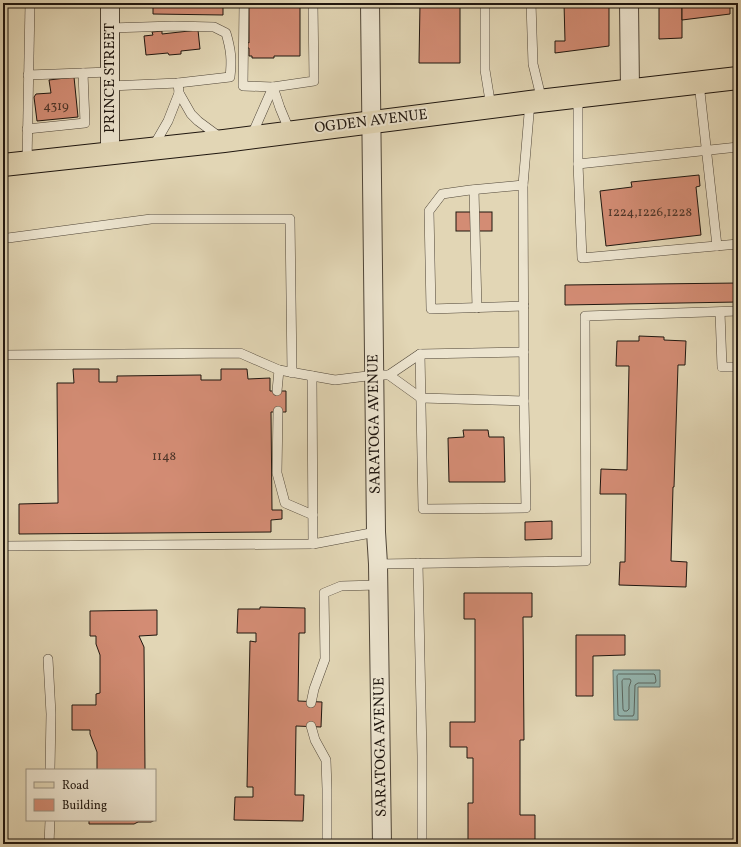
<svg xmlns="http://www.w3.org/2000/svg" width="741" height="847" font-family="Vollkorn,serif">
	<rect width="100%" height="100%" fill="#e2d6b5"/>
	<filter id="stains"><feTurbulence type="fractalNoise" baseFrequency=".005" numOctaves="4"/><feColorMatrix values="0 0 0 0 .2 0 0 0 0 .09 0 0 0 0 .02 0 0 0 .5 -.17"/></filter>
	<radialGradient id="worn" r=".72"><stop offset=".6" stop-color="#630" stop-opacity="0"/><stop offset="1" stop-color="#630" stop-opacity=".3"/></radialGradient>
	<polygon fill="#95b8b3" stroke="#667771" points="613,670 660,670 660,687 638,687 638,720 614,720"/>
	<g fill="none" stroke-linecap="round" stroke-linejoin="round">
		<g stroke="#5a6761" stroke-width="1">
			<polygon points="619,674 654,674 655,675 656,681 655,683 638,683 635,685 634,714 633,716 620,716 618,715 617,676"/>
			<polygon points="624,679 630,679 631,681 629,687 629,709 627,711 624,711 623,709 622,681"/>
		</g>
	</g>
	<g fill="#d38c74" stroke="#1f160f">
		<polygon points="153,3 223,3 223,15 153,14"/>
		<polygon points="249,3 300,3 300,56 274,56 274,58 252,58 252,56 249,56 249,48 247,48 248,42 249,43"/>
		<polygon points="420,3 460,3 460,63 419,63"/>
		<polygon points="564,3 609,3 609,46 555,53 555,41 565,41"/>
		<polygon points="659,3 682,3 682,38 659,39"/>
		<polygon points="682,3 730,3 730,14 682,20"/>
		<polygon points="198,30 200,49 181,51 181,54 169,55 168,53 146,55 144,36 153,35 152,32 162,31 162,34"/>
		<polygon points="74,77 78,117 37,121 34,97 36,94 51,93 49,80"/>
		<polygon points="699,175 700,186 696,187 701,235 606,246 600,191 632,187 631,182"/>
		<rect x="456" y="212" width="36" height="19"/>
		<polygon points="738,283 738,302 565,305 565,285"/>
		<polygon points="639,336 664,337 664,340 686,341 685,365 678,365 674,487 673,487 671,561 687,562 686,587 619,585 620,562 625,562 626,494 600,494 601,469 627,470 629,366 616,366 617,341 639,341"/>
		<polygon points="73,369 99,369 99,382 117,382 117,376 201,375 201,380 221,380 221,369 247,369 248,379 270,378 270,391 286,391 286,412 271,412 272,510 282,510 282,519 271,520 271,532 19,534 19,504 58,503 57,383 74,383"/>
		<polygon points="463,430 488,430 489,437 504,437 505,482 449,482 448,438 464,437"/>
		<polygon points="552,521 552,539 525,540 525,522"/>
		<polygon points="464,593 532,593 532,617 523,617 524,740 520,740 520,815 535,815 535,840 468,840 468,803 473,803 473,758 467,758 467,747 450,747 450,722 475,722 475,619 464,619"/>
		<polygon points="260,607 305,608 305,633 299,633 298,701 322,702 321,727 296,726 295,795 304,795 303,821 234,820 235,797 253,797 253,787 247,787 250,641 256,642 256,633 237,633 238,609 260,609"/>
		<polygon points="157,610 157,635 139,636 144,647 145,770 97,770 97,752 90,734 90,730 72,730 72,705 96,705 96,694 100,693 100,655 96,644 96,636 90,636 90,611"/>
		<polygon points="576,635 625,635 625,655 593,656 593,696 576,696"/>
		<polygon points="155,797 155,820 151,822 138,822 134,824 89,824 89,820 155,820"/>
	</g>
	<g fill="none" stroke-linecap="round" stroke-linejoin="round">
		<g stroke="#504638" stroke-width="10">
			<g id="service">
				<polyline points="244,3 243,86 273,87 314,81 313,3"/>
				<polyline points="485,3 485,70 491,107"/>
				<polyline points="531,3 533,64 542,101"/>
				<path d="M110,28L174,26L214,27L226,33C231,50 232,60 230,77L178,83L110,86"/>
				<polyline points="28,75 110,72"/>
				<polyline points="178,83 179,93 191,114 198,121 221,138"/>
				<polyline points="699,83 717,246"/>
				<polyline points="273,87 280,108 290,132"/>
				<polyline points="578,97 578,164 582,258 738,244"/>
				<polyline points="27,129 85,123 83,73"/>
				<polyline points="251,137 273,87"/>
				<polyline points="153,147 168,121 179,93"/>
				<polyline points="27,163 30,3"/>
				<polyline points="578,164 738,147"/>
				<polyline points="523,185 470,190 442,194 429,211 431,309 524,306"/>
				<polyline points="474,190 477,308"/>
				<polyline points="3,238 8,238 151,219 290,219 292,373"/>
				<polyline points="720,312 722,367 738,367"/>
				<polyline points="420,354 423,509 526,508 524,401 523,185 530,102"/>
				<polyline points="3,355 240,353 279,370 335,380 375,375 389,375 421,398 524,401"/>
				<polyline points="389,375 420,354 524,352"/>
				<polyline points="312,376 313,544"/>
				<polyline points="277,391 279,370"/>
				<polyline points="278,411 277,473 285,503 313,515"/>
				<polyline points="3,546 313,544 376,532"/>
				<polyline points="418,563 422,756 422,844"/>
				<polyline points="378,564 586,561 585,316 738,311"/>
				<polyline points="48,659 51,714 50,770"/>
				<polyline points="311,703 314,689 325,659 324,593 341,586 378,585"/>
				<polyline points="311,726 315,740 326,760 327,789 327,844"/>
				<polyline points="49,844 50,820"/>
			</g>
		</g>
		<g stroke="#504638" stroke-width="20">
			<g id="minor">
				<polyline points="110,3 110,153"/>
				<polyline points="370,3 376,532 378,564 382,844"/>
				<polyline points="629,3 630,90"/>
			</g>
		</g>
		<g stroke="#1f160f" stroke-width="24">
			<polyline id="primary" points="3,165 224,141 530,102 738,78"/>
		</g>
		<use href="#service" stroke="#ece4cf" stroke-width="9"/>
		<use href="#minor" stroke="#ece4cf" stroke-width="18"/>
		<use href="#primary" stroke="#e2d6b5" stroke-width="22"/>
	</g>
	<g text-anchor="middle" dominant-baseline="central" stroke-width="4" stroke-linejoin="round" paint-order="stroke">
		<g font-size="13" fill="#4c3428">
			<text x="56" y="107">4319</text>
			<text x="650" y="213">1224,1226,1228</text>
			<text x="164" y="457">1148</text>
		</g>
		<g font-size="15" fill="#1f160f" stroke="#ece4cf">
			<text transform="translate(110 78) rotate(-90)">PRINCE STREET</text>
			<text transform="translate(371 122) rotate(-7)">OGDEN AVENUE</text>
			<text transform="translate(375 424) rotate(-91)">SARATOGA AVENUE</text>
			<text transform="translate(381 747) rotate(-91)">SARATOGA AVENUE</text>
		</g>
	</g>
	<rect width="741" height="847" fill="none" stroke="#e2d6b5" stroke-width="16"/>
	<rect x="4" y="4" width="733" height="839" fill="none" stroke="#1f160f" stroke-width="2"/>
	<rect x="8" y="8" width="725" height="831" fill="none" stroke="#1f160f"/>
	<rect x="26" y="769" width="130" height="52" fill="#ece4cf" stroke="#9a9282"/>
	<rect x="34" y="782" width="20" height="6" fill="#e2d6b5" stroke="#9a9282"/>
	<text x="62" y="789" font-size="12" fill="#1f160f">Road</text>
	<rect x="34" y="799" width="20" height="12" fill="#d38c74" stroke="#9a9282"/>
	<text x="62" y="809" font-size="12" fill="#1f160f">Building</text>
	<rect width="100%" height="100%" filter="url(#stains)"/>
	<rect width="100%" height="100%" fill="url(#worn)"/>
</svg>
